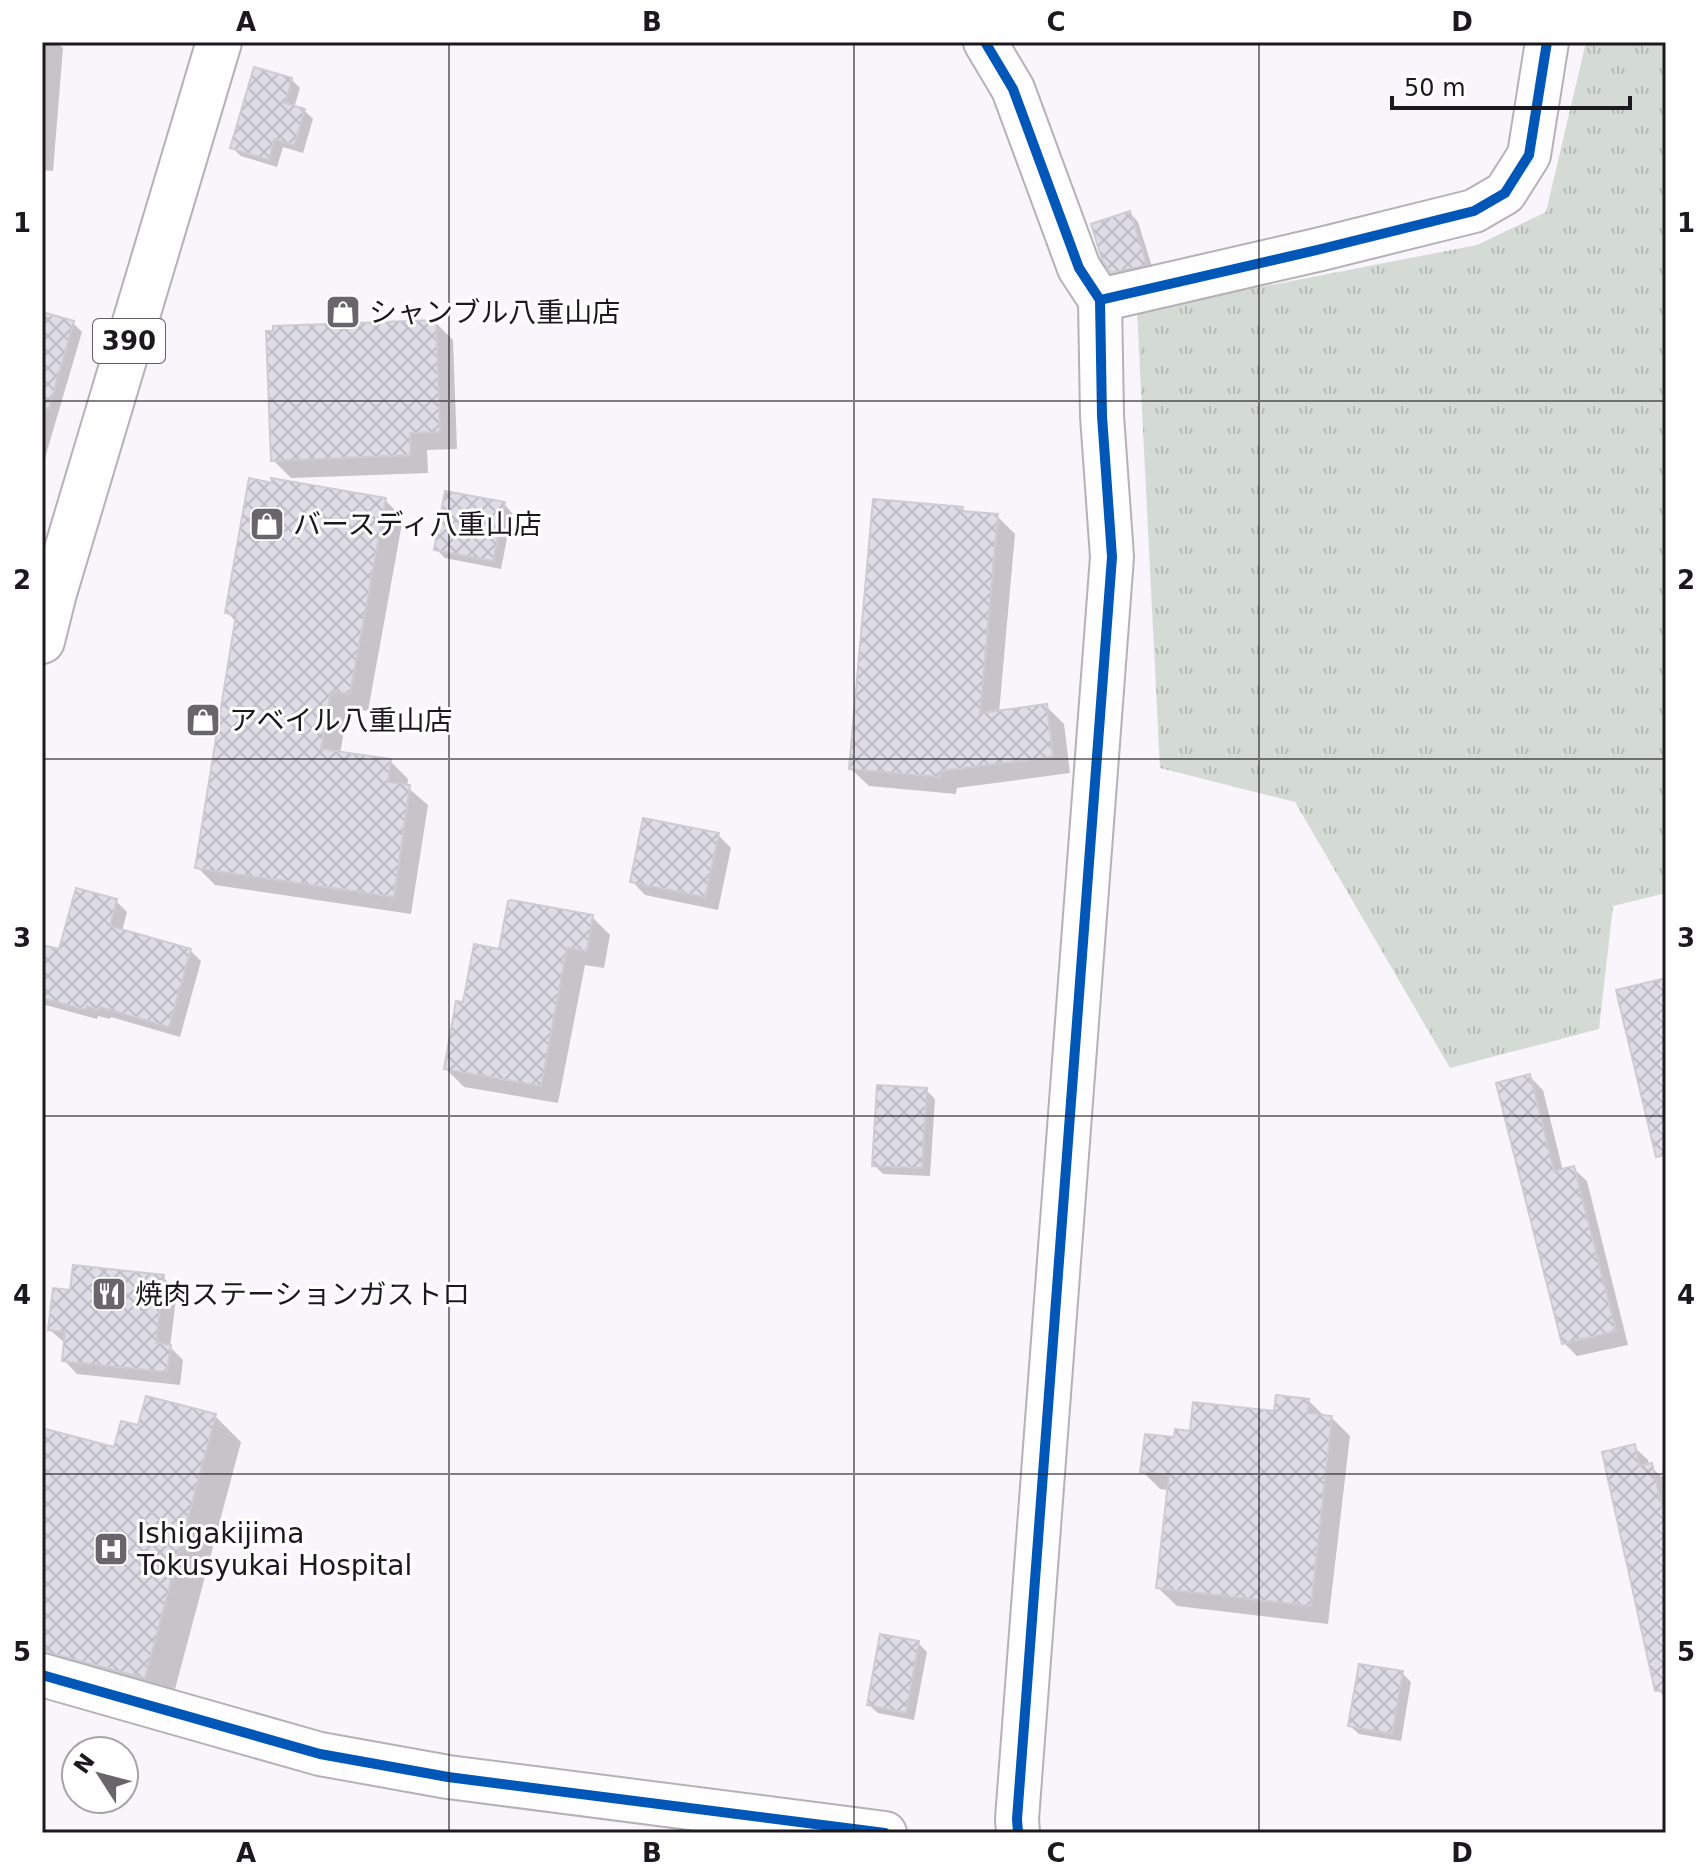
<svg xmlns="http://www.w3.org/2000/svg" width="1708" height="1875" font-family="'DejaVu Sans','Noto Sans JP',sans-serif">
	<defs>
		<pattern id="grass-tufts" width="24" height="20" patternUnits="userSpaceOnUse" patternTransform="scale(2)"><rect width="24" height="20" fill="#d4dbd4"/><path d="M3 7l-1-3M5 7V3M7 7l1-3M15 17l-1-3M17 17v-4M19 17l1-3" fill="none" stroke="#b5bbb6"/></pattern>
		<pattern id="building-cross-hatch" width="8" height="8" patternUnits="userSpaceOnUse" patternTransform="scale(2)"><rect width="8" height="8" fill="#dedce5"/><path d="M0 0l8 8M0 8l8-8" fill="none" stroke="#bebcc4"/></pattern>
	</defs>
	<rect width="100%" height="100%" fill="#f8f5fb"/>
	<polygon fill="url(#grass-tufts)" points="1586,42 1666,42 1666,893 1613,906 1599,1029 1450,1068 1295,802 1160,768 1137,311 1477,245 1546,212"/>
	<g fill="#0003">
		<polygon points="42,42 57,42 63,48 53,171 42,170"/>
		<polygon points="291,79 300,88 294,108 304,110 313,119 303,153 283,147 277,167 241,156 232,148"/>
		<polygon points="1130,213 1138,222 1154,273 1122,281 1112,272"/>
		<polygon points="42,314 73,323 82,332 45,458 42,455"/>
		<polygon points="435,322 453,340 457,449 427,450 428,473 291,478 273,460"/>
		<polygon points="385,500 403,518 368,711 348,708 340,754 390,761 408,779 407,787 428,805 411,914 215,885 197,867 236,622 227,612"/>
		<polygon points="504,504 512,513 501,569 445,558 436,549"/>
		<polygon points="962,509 967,514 997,516 1015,534 999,713 1046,706 1064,724 1070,773 957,788 956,794 869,786 851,769"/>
		<polygon points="718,835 731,848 718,910 645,895 632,881"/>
		<polygon points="116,901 127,912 122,931 190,950 201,961 180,1037 111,1017 110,1019 98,1016 97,1019 42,1004 42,947 60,951"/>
		<polygon points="592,917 610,935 604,968 585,965 558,1103 464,1087 446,1069 464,1004"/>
		<polygon points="1529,1076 1543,1090 1563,1171 1573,1168 1587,1181 1628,1345 1577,1356 1564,1343"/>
		<polygon points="926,1090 935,1099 930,1176 883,1174 874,1165"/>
		<polygon points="163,1277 177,1291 170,1347 183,1360 180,1385 77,1374 64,1360 66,1344 50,1330"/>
		<polygon points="1309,1401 1325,1417 1332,1418 1350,1436 1328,1624 1177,1606 1158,1588 1169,1490 1160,1489 1142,1471 1176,1439 1276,1414"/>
		<polygon points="215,1416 241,1442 171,1704 42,1670 42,1430 116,1450 139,1427"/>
		<polygon points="1634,1447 1648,1460 1649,1466 1665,1479 1666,1485 1666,1698 1656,1688"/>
		<polygon points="918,1643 927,1652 914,1720 878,1713 869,1705"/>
		<polygon points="1402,1673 1411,1682 1401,1741 1359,1734 1350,1726"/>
	</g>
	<g fill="url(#building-cross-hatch)" stroke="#ceccd2" stroke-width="2">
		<polygon points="254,67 292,78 285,103 305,109 294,145 274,139 269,160 230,148"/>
		<polygon points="1130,211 1147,265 1111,273 1102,260 1091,224"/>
		<polygon points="42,312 74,321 49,408 42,407"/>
		<polygon points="436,320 440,432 410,433 410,455 271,461 266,331 273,331 273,326"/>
		<polygon points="249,478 272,483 271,478 386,498 350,694 331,691 321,749 391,759 388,782 410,785 394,897 195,868 236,615 225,613"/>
		<polygon points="445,491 505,502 493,561 434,550"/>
		<polygon points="873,499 963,507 962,511 998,514 980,713 1047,704 1053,757 940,771 940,777 849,769"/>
		<polygon points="643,818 719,833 705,897 630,882"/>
		<polygon points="76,888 117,899 110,926 191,949 169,1027 100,1007 99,1010 87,1006 86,1010 42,998 42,945 59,949"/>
		<polygon points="511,900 593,915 587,951 567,948 541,1086 444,1069 456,1001 463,1002 474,944 499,949 508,901"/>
		<polygon points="1666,978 1666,1155 1656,1157 1616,990"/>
		<polygon points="1530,1074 1554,1171 1574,1166 1616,1331 1562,1344 1496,1083"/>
		<polygon points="877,1085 927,1088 922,1168 872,1166"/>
		<polygon points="73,1265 164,1275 156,1343 171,1345 167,1372 62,1361 65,1332 48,1330 53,1288 70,1290"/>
		<polygon points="1276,1395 1309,1399 1308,1413 1332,1416 1311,1606 1156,1588 1169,1475 1140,1472 1145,1434 1174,1437 1175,1429 1190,1431 1193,1402 1274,1411"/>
		<polygon points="146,1396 216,1414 145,1678 42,1651 42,1428 114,1447 121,1421 138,1425"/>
		<polygon points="1635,1444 1639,1466 1652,1463 1666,1527 1666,1690 1655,1691 1602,1452"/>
		<polygon points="880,1634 919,1641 906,1713 867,1705"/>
		<polygon points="1359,1664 1403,1671 1392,1734 1348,1726"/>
	</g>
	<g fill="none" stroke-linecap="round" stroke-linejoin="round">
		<g stroke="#b5b2b7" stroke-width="46">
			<g id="minor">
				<polyline points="985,42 1013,89 1079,268 1100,300 1102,416 1112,557 1017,1819 1018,1833"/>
				<polyline points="1100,300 1321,249 1474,211 1505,193 1529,155 1547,42"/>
				<polyline points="42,1675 320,1754 448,1777 885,1833"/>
			</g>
		</g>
		<g stroke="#b5b2b7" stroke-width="48">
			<polyline id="highway" points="42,641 54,593 219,42"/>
		</g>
		<use href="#minor" stroke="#fefefe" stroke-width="42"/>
		<use href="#highway" stroke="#fefefe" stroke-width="44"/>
		<g stroke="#fff" stroke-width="15">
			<g id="cycleway">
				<polyline points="985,42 1013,89 1079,268 1100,300 1102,416 1112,557 1017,1819 1018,1833"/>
				<polyline points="1100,300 1321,249 1474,211 1505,193 1529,155 1547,42"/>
				<polyline points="42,1675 320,1754 448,1777 885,1833"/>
			</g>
		</g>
		<use href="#cycleway" stroke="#0057b8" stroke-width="10"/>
	</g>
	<path fill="none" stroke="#1c191e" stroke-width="2" stroke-opacity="0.55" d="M449,42V1833M854,42V1833M1259,42V1833M42,401H1666M42,759H1666M42,1116H1666M42,1474H1666"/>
	<defs>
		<g id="shop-square" transform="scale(1.8)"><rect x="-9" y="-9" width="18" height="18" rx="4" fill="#69666b" stroke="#fff"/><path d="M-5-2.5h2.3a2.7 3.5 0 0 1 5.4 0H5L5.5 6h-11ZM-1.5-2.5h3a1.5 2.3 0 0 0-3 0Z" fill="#fff"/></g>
		<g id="restaurant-square" transform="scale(1.8)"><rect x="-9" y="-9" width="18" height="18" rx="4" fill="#69666b" stroke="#fff"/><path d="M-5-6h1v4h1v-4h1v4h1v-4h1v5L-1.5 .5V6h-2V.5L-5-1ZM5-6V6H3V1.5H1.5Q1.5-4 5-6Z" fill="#fff"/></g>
		<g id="hospital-square" transform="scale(1.8)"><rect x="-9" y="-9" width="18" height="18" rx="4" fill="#69666b" stroke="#fff"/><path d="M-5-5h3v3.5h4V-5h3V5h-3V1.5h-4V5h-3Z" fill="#fff"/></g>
	</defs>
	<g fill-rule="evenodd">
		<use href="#shop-square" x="343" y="312"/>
		<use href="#shop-square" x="267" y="524"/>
		<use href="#shop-square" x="203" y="720"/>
		<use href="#restaurant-square" x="109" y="1294"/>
		<use href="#hospital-square" x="111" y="1549"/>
	</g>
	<g text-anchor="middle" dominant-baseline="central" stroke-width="6" stroke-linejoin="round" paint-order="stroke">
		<rect fill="#fff" stroke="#605e62" stroke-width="2" x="93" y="319" width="72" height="44" rx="6"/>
		<g font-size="26" font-weight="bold" fill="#1c191e">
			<text x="129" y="341">390</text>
		</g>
		<g font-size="28" fill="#1c191e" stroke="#fff" text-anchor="start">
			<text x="369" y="312">シャンブル八重山店</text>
			<text x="293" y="524">バースディ八重山店</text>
			<text x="229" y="720">アベイル八重山店</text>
			<text x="135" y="1294">焼肉ステーションガストロ</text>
			<text x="137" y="1533">Ishigakijima<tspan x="137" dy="32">Tokusyukai Hospital</tspan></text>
		</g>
	</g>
	<rect width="1708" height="1875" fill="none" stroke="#ffffff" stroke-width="88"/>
	<g transform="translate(100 1775) rotate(306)"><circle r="38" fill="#ffffff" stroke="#a4a3a5" stroke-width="2"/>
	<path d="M0-6L14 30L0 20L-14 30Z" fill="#69666b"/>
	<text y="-12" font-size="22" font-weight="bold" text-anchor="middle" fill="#1c191e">N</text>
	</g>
	<path d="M1392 96v12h238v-12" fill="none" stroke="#1c191e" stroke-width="4"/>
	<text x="1404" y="96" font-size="24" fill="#1c191e" stroke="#ffffff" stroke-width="6" paint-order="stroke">50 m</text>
	<rect x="44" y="44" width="1620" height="1787" fill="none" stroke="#1c191e" stroke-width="3"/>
	<g font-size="26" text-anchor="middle" font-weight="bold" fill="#1c191e">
		<text x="246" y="31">A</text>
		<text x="652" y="31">B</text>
		<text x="1056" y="31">C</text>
		<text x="1462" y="31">D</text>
		<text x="22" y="232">1</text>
		<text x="1686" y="232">1</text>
		<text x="22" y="589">2</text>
		<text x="1686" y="589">2</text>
		<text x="22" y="947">3</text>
		<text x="1686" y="947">3</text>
		<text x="22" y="1304">4</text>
		<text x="1686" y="1304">4</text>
		<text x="22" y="1661">5</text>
		<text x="1686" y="1661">5</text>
		<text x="246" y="1862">A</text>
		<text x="652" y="1862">B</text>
		<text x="1056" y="1862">C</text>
		<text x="1462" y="1862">D</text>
	</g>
</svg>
